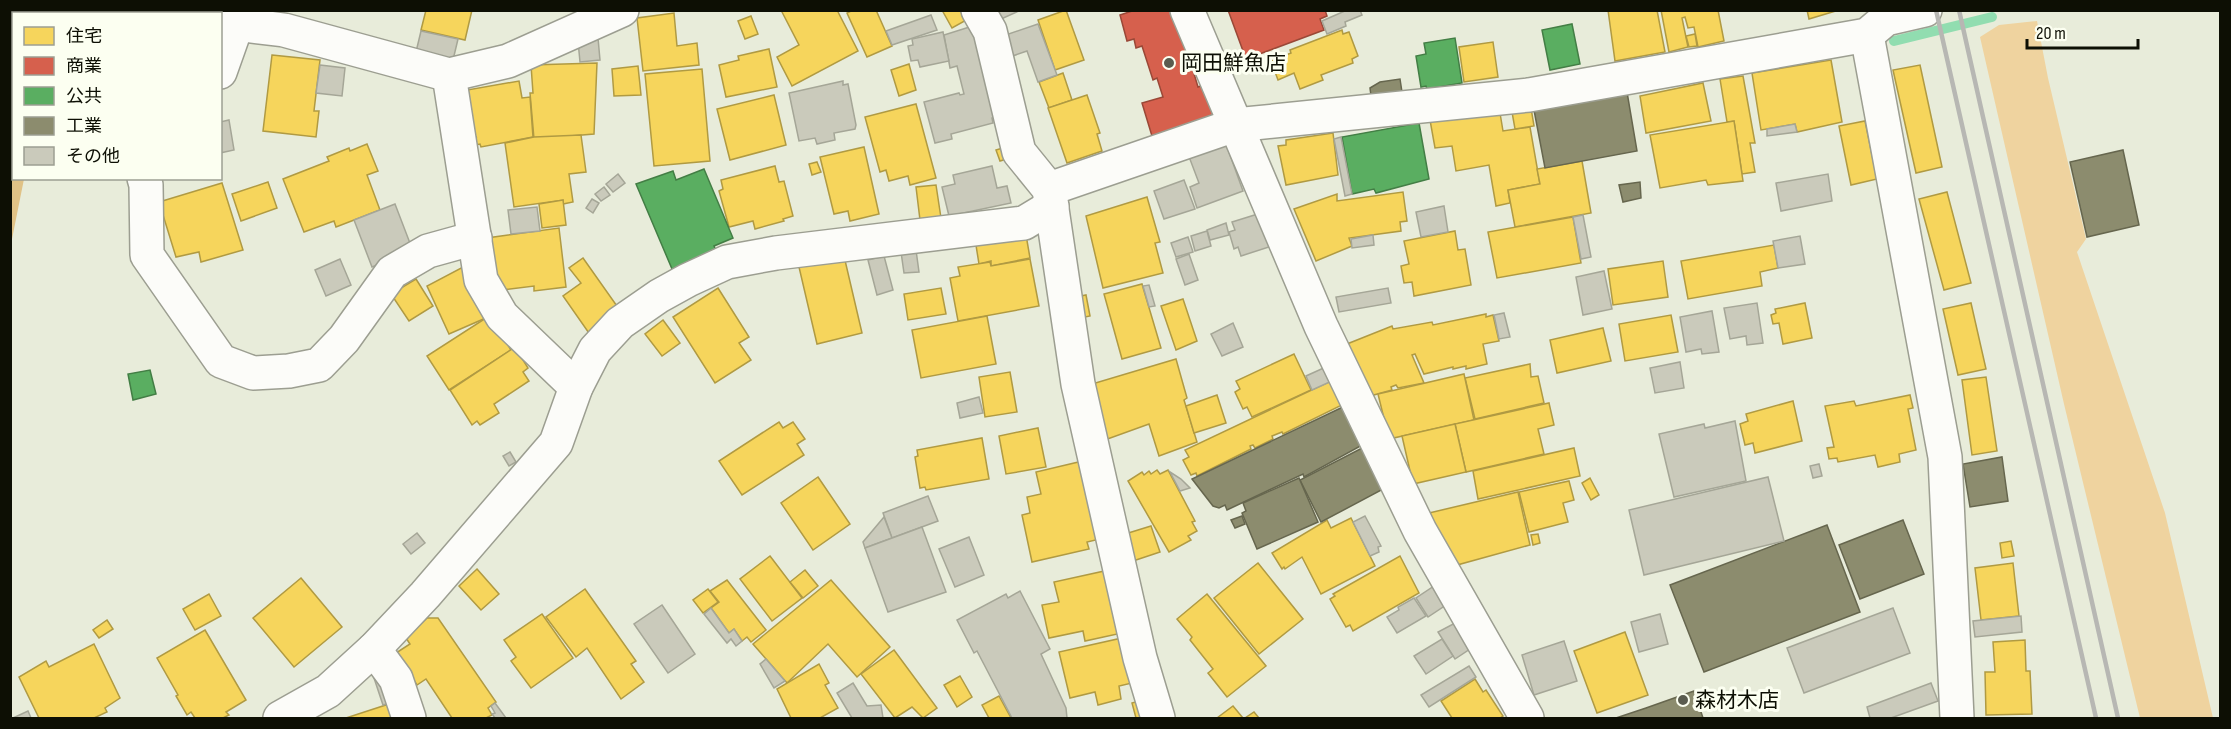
<svg xmlns="http://www.w3.org/2000/svg" width="2231" height="729" font-family="'Sofia Sans Condensed','Noto Sans JP',sans-serif">
	<rect width="100%" height="100%" fill="#e8ecda"/>
	<polygon fill="#efd39f" points="2037,21 2048,78 2086,239 2077,252 2165,513 2213,718 2140,718 2064,404 1980,37 1999,25"/>
	<polygon fill="#e0c286" points="11,10 59,11 59,13 14,14 14,178 24,179 11,244"/>
	<g fill="#f6d55c" stroke="#b09a42" stroke-width="1.5">
		<polygon points="131,10 215,10 215,14 130,14"/>
		<polygon points="426,10 472,10 465,40 421,30"/>
		<polygon points="781,10 837,10 858,51 792,86 777,57 799,45"/>
		<polygon points="853,10 876,10 892,46 867,57 847,13"/>
		<polygon points="942,10 965,10 970,18 952,28"/>
		<polygon points="1066,10 1084,60 1055,70 1038,20"/>
		<polygon points="1608,10 1657,10 1665,52 1615,61"/>
		<polygon points="1661,10 1718,10 1724,41 1698,47 1694,27 1688,28 1685,17 1682,18 1688,47 1669,52"/>
		<polygon points="1807,10 1839,10 1809,19"/>
		<polygon points="674,13 677,46 697,43 699,65 643,71 637,18"/>
		<polygon points="751,16 758,34 745,39 738,21"/>
		<polygon points="1342,30 1343,34 1349,32 1358,56 1352,59 1353,63 1321,75 1323,80 1300,89 1294,73 1278,80 1271,61 1291,53 1290,50"/>
		<polygon points="1695,34 1697,46 1689,47 1686,36"/>
		<polygon points="1493,42 1498,77 1464,82 1459,47"/>
		<polygon points="769,49 777,87 726,97 719,65 739,60 738,56"/>
		<polygon points="272,55 320,60 314,111 319,111 316,137 263,131"/>
		<polygon points="1831,60 1842,122 1797,132 1795,124 1761,130 1752,73"/>
		<polygon points="597,63 594,134 534,139 530,93 533,93 531,65"/>
		<polygon points="909,64 916,90 899,96 891,70"/>
		<polygon points="1920,65 1942,167 1916,173 1893,70"/>
		<polygon points="638,66 641,95 614,96 612,69"/>
		<polygon points="702,69 710,161 654,166 645,74"/>
		<polygon points="1063,73 1072,100 1049,108 1039,82"/>
		<polygon points="1743,76 1755,143 1750,143 1755,172 1742,174 1734,121 1727,122 1720,79"/>
		<polygon points="519,81 522,98 530,97 533,137 481,147 480,144 475,145 474,138 477,137 470,138 467,90"/>
		<polygon points="1703,83 1711,121 1646,133 1640,96"/>
		<polygon points="774,95 786,145 730,160 717,109"/>
		<polygon points="1087,95 1100,133 1097,134 1102,151 1067,163 1048,108"/>
		<polygon points="916,104 936,178 910,185 908,176 889,181 886,170 880,172 865,117"/>
		<polygon points="1499,107 1503,131 1530,127 1540,184 1508,190 1510,203 1496,206 1489,165 1456,171 1452,146 1435,148 1430,120"/>
		<polygon points="1531,108 1534,126 1515,129 1512,112"/>
		<polygon points="1734,121 1743,181 1708,185 1706,180 1660,188 1650,135"/>
		<polygon points="1865,121 1877,179 1851,185 1839,126"/>
		<polygon points="1333,133 1338,175 1286,185 1278,146 1286,145 1286,140"/>
		<polygon points="581,135 586,172 569,174 573,202 563,204 563,200 514,207 505,143 534,137"/>
		<polygon points="367,144 378,171 367,175 380,210 336,227 334,221 304,232 283,179 329,161 327,157 349,148 350,151"/>
		<polygon points="1013,145 1017,156 1000,161 996,150"/>
		<polygon points="864,147 879,214 850,221 848,211 834,214 820,157"/>
		<polygon points="1582,161 1591,213 1515,227 1508,190 1540,184 1537,169"/>
		<polygon points="817,162 821,172 812,175 809,164"/>
		<polygon points="775,166 779,182 784,181 793,216 783,219 784,221 755,229 753,221 729,227 719,191 723,189 721,180"/>
		<polygon points="268,182 277,208 241,221 232,194"/>
		<polygon points="222,183 243,250 201,262 199,252 176,257 159,202"/>
		<polygon points="936,185 941,218 920,220 916,187"/>
		<polygon points="1403,192 1407,221 1400,222 1401,231 1349,238 1352,246 1316,261 1294,209 1337,194 1337,201"/>
		<polygon points="1947,192 1971,283 1944,290 1919,199"/>
		<polygon points="1147,197 1160,242 1155,243 1163,273 1103,288 1086,216"/>
		<polygon points="563,200 566,225 542,228 539,204"/>
		<polygon points="1573,217 1581,263 1497,278 1488,232"/>
		<polygon points="559,228 566,287 534,291 534,286 494,291 487,238"/>
		<polygon points="1025,229 1030,258 991,266 991,261 979,264 975,239"/>
		<polygon points="1455,231 1458,250 1465,249 1471,285 1414,296 1412,282 1404,283 1401,266 1409,264 1404,241"/>
		<polygon points="1774,245 1778,268 1760,272 1762,286 1688,299 1681,261"/>
		<polygon points="844,256 862,333 817,344 799,267"/>
		<polygon points="583,258 624,316 591,336 563,296 581,283 569,268"/>
		<polygon points="1030,259 1039,306 958,321 950,278 960,276 958,267 990,262 991,266"/>
		<polygon points="1663,261 1668,297 1613,305 1608,269"/>
		<polygon points="465,266 488,317 449,334 427,286"/>
		<polygon points="416,279 433,306 409,321 391,294"/>
		<polygon points="1142,284 1161,348 1122,359 1104,294"/>
		<polygon points="718,288 749,337 739,343 751,360 715,383 673,317"/>
		<polygon points="941,288 946,314 908,320 904,294"/>
		<polygon points="1086,295 1090,316 1075,319 1071,298"/>
		<polygon points="1183,299 1197,341 1176,350 1161,306"/>
		<polygon points="1805,303 1812,338 1783,344 1779,323 1773,324 1771,315 1776,313 1775,309"/>
		<polygon points="1971,303 1986,369 1958,375 1943,309"/>
		<polygon points="1486,314 1486,317 1493,315 1499,341 1483,344 1487,364 1466,369 1466,366 1453,369 1453,367 1424,374 1415,354 1412,355 1424,383 1398,388 1396,385 1391,387 1392,390 1370,396 1347,344 1392,326 1393,329 1432,322 1433,325"/>
		<polygon points="1671,315 1678,352 1625,361 1619,324"/>
		<polygon points="489,316 511,350 449,390 427,356"/>
		<polygon points="987,316 996,364 921,378 912,330"/>
		<polygon points="663,320 680,343 662,356 645,334"/>
		<polygon points="1603,328 1611,361 1557,373 1550,340"/>
		<polygon points="515,347 528,368 523,372 529,381 494,404 499,413 480,425 477,421 472,425 450,390"/>
		<polygon points="1294,354 1311,390 1252,417 1247,407 1243,409 1235,392 1240,389 1236,381"/>
		<polygon points="1176,359 1187,398 1184,400 1197,442 1159,456 1149,424 1102,441 1092,384"/>
		<polygon points="1530,364 1531,377 1538,376 1544,403 1475,419 1465,378"/>
		<polygon points="1010,372 1017,412 985,417 979,377"/>
		<polygon points="1464,374 1474,420 1389,439 1378,394"/>
		<polygon points="1986,377 1997,451 1972,455 1962,380"/>
		<polygon points="1335,379 1346,403 1283,434 1282,432 1272,436 1273,439 1255,448 1253,445 1250,446 1251,449 1197,476 1196,473 1191,475 1183,460 1189,457 1185,450"/>
		<polygon points="1217,395 1226,423 1194,433 1186,406"/>
		<polygon points="1910,395 1913,408 1908,409 1916,450 1899,454 1900,462 1878,467 1875,455 1838,462 1837,458 1829,459 1827,448 1834,447 1825,406 1854,401 1856,406"/>
		<polygon points="1793,401 1802,441 1755,453 1753,443 1745,445 1740,424 1748,421 1746,414"/>
		<polygon points="1549,403 1554,425 1538,429 1544,454 1466,472 1455,424"/>
		<polygon points="779,422 783,428 793,422 805,439 797,444 804,455 742,495 719,461"/>
		<polygon points="1455,424 1466,472 1413,484 1402,436"/>
		<polygon points="1038,428 1046,467 1006,474 999,436"/>
		<polygon points="982,438 989,479 926,490 925,487 920,488 915,457 918,456 917,450"/>
		<polygon points="1574,448 1580,476 1478,499 1473,471"/>
		<polygon points="1087,460 1104,538 1087,542 1089,549 1032,562 1022,515 1030,513 1027,497 1041,494 1036,472"/>
		<polygon points="1157,470 1160,474 1168,470 1195,521 1192,522 1197,531 1188,536 1191,540 1169,552 1128,481 1142,472 1144,475 1149,471 1151,474"/>
		<polygon points="818,477 850,524 813,550 781,503"/>
		<polygon points="1590,478 1599,495 1591,500 1582,483"/>
		<polygon points="1569,481 1574,500 1563,503 1568,522 1529,532 1519,492"/>
		<polygon points="1518,492 1530,545 1457,565 1429,513"/>
		<polygon points="1351,518 1375,566 1321,594 1302,557 1285,569 1284,567 1282,569 1272,553 1327,520 1331,528"/>
		<polygon points="1151,526 1160,552 1133,561 1125,534"/>
		<polygon points="1538,534 1540,543 1533,545 1531,535"/>
		<polygon points="2011,541 2014,556 2002,558 2000,543"/>
		<polygon points="770,556 802,598 772,621 740,579"/>
		<polygon points="1400,556 1419,593 1353,631 1350,625 1346,627 1330,599 1335,596 1333,594"/>
		<polygon points="1258,563 1303,619 1259,654 1214,598"/>
		<polygon points="2013,563 2019,616 1981,620 1975,568"/>
		<polygon points="477,569 499,594 481,610 459,586"/>
		<polygon points="805,570 818,586 803,598 790,582"/>
		<polygon points="1109,570 1122,633 1085,641 1083,631 1049,638 1042,605 1059,602 1054,582"/>
		<polygon points="301,578 342,627 294,667 253,618"/>
		<polygon points="727,580 766,630 751,642 747,637 742,641 734,629 729,633 711,608 719,602 710,591"/>
		<polygon points="831,580 890,647 857,677 828,644 787,683 753,644"/>
		<polygon points="585,589 636,661 631,664 644,682 621,699 587,648 576,657 546,617"/>
		<polygon points="708,589 718,602 703,613 693,600"/>
		<polygon points="209,594 221,616 195,630 183,609"/>
		<polygon points="1207,594 1266,666 1227,697 1208,673 1213,669 1190,640 1192,637 1177,619"/>
		<polygon points="542,614 573,658 531,688 511,661 516,657 504,640"/>
		<polygon points="427,618 438,618 496,702 488,708 492,715 486,718 452,718 426,679 417,685 396,653 410,644 406,638"/>
		<polygon points="107,620 113,629 99,638 93,630"/>
		<polygon points="205,630 246,700 226,712 229,715 223,718 195,718 191,712 187,715 176,696 178,695 157,658"/>
		<polygon points="1625,632 1648,695 1597,713 1574,651"/>
		<polygon points="1122,638 1132,683 1119,686 1121,699 1098,705 1095,692 1070,698 1059,652"/>
		<polygon points="2025,640 2026,671 2030,671 2032,714 1986,715 1985,672 1995,672 1993,642"/>
		<polygon points="94,644 120,698 105,708 107,712 94,718 39,718 19,677 46,661 49,667"/>
		<polygon points="894,650 937,708 923,718 912,707 895,718 861,674"/>
		<polygon points="819,664 829,683 825,685 838,708 820,718 791,718 777,689"/>
		<polygon points="960,676 972,697 957,707 944,685"/>
		<polygon points="1475,679 1483,692 1486,690 1503,716 1500,718 1452,718 1441,701"/>
		<polygon points="999,696 1011,718 989,718 982,705"/>
		<polygon points="1143,700 1149,718 1136,718 1132,703"/>
		<polygon points="392,703 397,718 346,718"/>
		<polygon points="1233,706 1243,718 1217,718"/>
		<polygon points="1254,712 1259,718 1245,718"/>
	</g>
	<g fill="#d6604d" stroke="#9a4837" stroke-width="1.5">
		<polygon points="1135,10 1175,10 1198,87 1204,85 1214,117 1152,136 1142,103 1163,97 1157,78 1153,80 1142,46 1136,48 1134,39 1127,41 1120,15"/>
		<polygon points="1228,10 1325,10 1327,16 1320,19 1324,30 1246,59"/>
	</g>
	<g fill="#5aae61" stroke="#437e45" stroke-width="1.5">
		<polygon points="1572,24 1580,64 1550,70 1542,30"/>
		<polygon points="1455,38 1462,83 1427,89 1426,86 1421,87 1416,56 1426,54 1424,43"/>
		<polygon points="1419,123 1429,179 1376,193 1374,189 1352,194 1342,137"/>
		<polygon points="704,169 733,238 714,246 718,256 675,276 636,184 673,171 676,180"/>
		<polygon points="150,370 156,394 133,400 128,374"/>
	</g>
	<g fill="#8c8c6e" stroke="#66664e" stroke-width="1.5">
		<polygon points="1400,79 1402,92 1371,96 1370,88 1380,82"/>
		<polygon points="1627,92 1637,151 1545,168 1534,110"/>
		<polygon points="2123,150 2139,225 2087,237 2070,162"/>
		<polygon points="1640,182 1641,198 1623,202 1619,185"/>
		<polygon points="1347,405 1366,443 1304,477 1303,474 1227,510 1225,505 1219,508 1213,506 1192,479"/>
		<polygon points="1366,446 1387,487 1321,522 1300,480"/>
		<polygon points="2002,457 2008,501 1970,507 1963,464"/>
		<polygon points="1299,478 1318,522 1257,549 1242,513 1246,511 1243,503"/>
		<polygon points="1242,516 1245,524 1235,528 1231,520"/>
		<polygon points="1903,520 1924,574 1860,599 1839,545"/>
		<polygon points="1827,525 1860,612 1704,672 1670,585"/>
		<polygon points="1694,691 1703,718 1616,718 1646,708"/>
	</g>
	<g fill="none" stroke-linecap="round" stroke-linejoin="round">
		<polyline stroke="#91ddb0" stroke-width="10" points="1894,41 1992,17"/>
	</g>
	<g fill="#cacabb" stroke="#a5a697" stroke-width="1.5">
		<polygon points="996,10 1021,10 999,20"/>
		<polygon points="1347,10 1360,10 1362,15 1345,22 1346,26 1327,34 1322,21"/>
		<polygon points="931,15 937,30 892,45 886,31"/>
		<polygon points="979,24 1001,116 992,118 993,123 951,134 952,139 935,143 924,102 959,93 960,95 964,94 957,66 950,68 944,35"/>
		<polygon points="1038,24 1057,75 1038,82 1027,51 1004,59 997,38"/>
		<polygon points="421,31 458,39 453,60 416,52"/>
		<polygon points="943,32 949,61 920,67 918,60 911,61 908,46 913,45 912,39"/>
		<polygon points="598,38 600,60 580,62 578,41"/>
		<polygon points="320,65 345,68 342,96 316,93"/>
		<polygon points="843,81 843,85 848,84 856,125 855,129 834,133 835,140 817,144 815,138 799,141 789,93"/>
		<polygon points="229,120 234,150 220,153 220,122"/>
		<polygon points="1795,124 1797,132 1767,136 1767,129"/>
		<polygon points="1341,137 1352,194 1345,196 1334,139"/>
		<polygon points="1225,141 1243,191 1197,208 1190,187 1199,183 1188,154"/>
		<polygon points="992,166 997,188 1007,186 1011,203 949,216 942,187 955,184 953,175"/>
		<polygon points="618,174 625,183 613,192 606,184"/>
		<polygon points="1828,174 1832,201 1781,211 1776,183"/>
		<polygon points="1184,180 1195,209 1164,219 1154,191"/>
		<polygon points="604,187 610,195 601,201 595,194"/>
		<polygon points="592,199 599,203 593,213 586,208"/>
		<polygon points="395,204 413,251 372,267 354,220"/>
		<polygon points="1444,206 1448,232 1421,237 1416,212"/>
		<polygon points="537,207 540,231 511,234 508,210"/>
		<polygon points="1261,213 1272,246 1241,256 1238,247 1234,249 1229,232 1235,230 1232,222"/>
		<polygon points="1583,215 1591,257 1581,259 1573,217"/>
		<polygon points="1226,223 1229,235 1210,240 1207,230"/>
		<polygon points="1207,231 1211,246 1195,251 1191,236"/>
		<polygon points="1373,235 1374,245 1352,248 1351,239"/>
		<polygon points="1800,236 1805,264 1778,268 1773,241"/>
		<polygon points="1188,237 1193,252 1176,257 1171,243"/>
		<polygon points="916,250 919,272 904,273 901,252"/>
		<polygon points="1189,254 1198,280 1185,285 1176,259"/>
		<polygon points="884,256 893,290 877,295 868,260"/>
		<polygon points="340,259 351,285 326,296 315,270"/>
		<polygon points="1604,271 1612,309 1583,315 1576,277"/>
		<polygon points="1149,285 1155,306 1149,307 1143,286"/>
		<polygon points="1388,288 1391,303 1339,312 1336,297"/>
		<polygon points="1757,303 1763,343 1747,345 1746,336 1730,339 1724,308"/>
		<polygon points="1712,311 1719,352 1702,354 1701,349 1686,352 1680,317"/>
		<polygon points="1504,313 1510,337 1499,339 1494,315"/>
		<polygon points="1233,323 1243,347 1222,356 1211,334"/>
		<polygon points="1680,362 1684,388 1655,393 1650,368"/>
		<polygon points="1328,366 1334,380 1312,390 1306,376"/>
		<polygon points="979,397 983,413 960,418 957,403"/>
		<polygon points="1735,421 1746,481 1674,497 1659,434 1704,424 1705,428"/>
		<polygon points="510,452 516,462 509,466 503,456"/>
		<polygon points="1819,464 1822,476 1813,478 1810,466"/>
		<polygon points="1170,472 1181,479 1190,488 1180,491"/>
		<polygon points="1768,477 1784,541 1644,575 1629,510"/>
		<polygon points="928,496 938,521 892,538 883,513"/>
		<polygon points="1365,516 1381,546 1378,547 1379,552 1370,556 1353,522"/>
		<polygon points="884,517 892,538 865,548 863,542"/>
		<polygon points="922,527 946,592 888,612 865,548"/>
		<polygon points="417,533 425,543 411,554 403,544"/>
		<polygon points="969,537 984,575 955,587 939,549"/>
		<polygon points="1434,586 1446,605 1428,617 1416,598"/>
		<polygon points="1020,591 1050,649 1041,654 1066,708 1067,718 1012,718 977,651 974,653 957,620 1006,594 1008,598"/>
		<polygon points="1414,598 1426,616 1397,633 1387,617 1399,610 1398,607"/>
		<polygon points="662,605 695,654 668,673 634,624"/>
		<polygon points="711,608 729,633 734,629 742,641 736,646 731,639 727,643 704,614"/>
		<polygon points="1893,608 1910,653 1804,693 1787,648"/>
		<polygon points="1660,614 1668,644 1639,652 1631,622"/>
		<polygon points="2021,616 2022,632 1975,637 1973,621"/>
		<polygon points="1457,622 1473,647 1455,659 1438,632"/>
		<polygon points="1442,639 1453,656 1426,674 1414,656"/>
		<polygon points="1564,641 1577,681 1534,695 1522,655"/>
		<polygon points="766,659 785,681 774,688 760,664"/>
		<polygon points="1469,666 1476,677 1429,707 1421,695"/>
		<polygon points="373,675 393,702 383,705"/>
		<polygon points="853,683 867,706 881,705 883,718 852,718 837,693"/>
		<polygon points="1931,683 1938,701 1891,718 1870,718 1867,707"/>
		<polygon points="495,703 506,718 495,718 492,714 495,713 491,706"/>
		<polygon points="28,711 31,718 13,718"/>
	</g>
	<g fill="none" stroke-linecap="round" stroke-linejoin="round">
		<g stroke="#9c9e91" stroke-width="36">
			<g id="minor">
				<polyline points="978,10 990,31 1019,152 1049,189 1078,384 1140,658 1158,718"/>
				<polyline points="1187,10 1321,326 1420,531 1527,718"/>
				<polyline points="220,22 284,30 449,75 508,61 622,10"/>
				<polyline points="1867,35 1945,457 1957,718"/>
				<polyline points="220,72 237,24"/>
				<polyline points="449,75 481,280 502,316 576,387"/>
				<polyline points="144,178 146,185 147,255 221,361 253,373 289,371 319,365 344,339 392,272 428,251 475,238"/>
				<polyline points="1049,189 1235,125 1529,95 1867,35 1886,19 1925,10"/>
				<polyline points="374,649 396,679 409,718"/>
				<polyline points="280,718 328,691 374,649 425,595 556,443 576,387 595,350 620,323 659,296 688,280 727,262 776,253 1024,223 1052,206"/>
			</g>
		</g>
		<use href="#minor" stroke="#fcfcf9" stroke-width="33"/>
		<g stroke="#b7b7b3" stroke-width="4.5">
			<polyline points="1936,10 2096,718"/>
			<polyline points="1959,10 2118,718"/>
		</g>
	</g>
	<g fill="#5a5c4f" stroke="#fcfff1" stroke-width="2">
		<circle cx="1169" cy="63" r="6"/>
		<circle cx="1683" cy="700" r="6"/>
	</g>
	<g text-anchor="middle" dominant-baseline="central" stroke-width="6" stroke-linejoin="round" paint-order="stroke">
		<g font-size="21" fill="#0d0f04" stroke="#fcfff1" text-anchor="start">
			<text x="1181" y="63">岡田鮮魚店</text>
			<text x="1695" y="700">森材木店</text>
		</g>
	</g>
	<rect width="2231" height="729" fill="none" stroke="#0d0f04" stroke-width="24"/>
	<rect x="12" y="12" width="210" height="168" fill="#fcfff1" stroke="#9c9f92" stroke-width="1.5"/>
	<rect x="24" y="27" width="30" height="18" fill="#f6d55c" stroke="#9c9f92" stroke-width="1.5"/>
	<text x="66" y="42" font-size="18" fill="#0d0f04">住宅</text>
	<rect x="24" y="57" width="30" height="18" fill="#d6604d" stroke="#9c9f92" stroke-width="1.5"/>
	<text x="66" y="72" font-size="18" fill="#0d0f04">商業</text>
	<rect x="24" y="87" width="30" height="18" fill="#5aae61" stroke="#9c9f92" stroke-width="1.5"/>
	<text x="66" y="102" font-size="18" fill="#0d0f04">公共</text>
	<rect x="24" y="117" width="30" height="18" fill="#8c8c6e" stroke="#9c9f92" stroke-width="1.5"/>
	<text x="66" y="132" font-size="18" fill="#0d0f04">工業</text>
	<rect x="24" y="147" width="30" height="18" fill="#cacabb" stroke="#9c9f92" stroke-width="1.5"/>
	<text x="66" y="162" font-size="18" fill="#0d0f04">その他</text>
	<path d="M2027 39v9h111v-9" fill="none" stroke="#0d0f04" stroke-width="3"/>
	<text x="2036" y="39" font-size="18" fill="#0d0f04" stroke="#fcfff1" stroke-width="4.5" paint-order="stroke">20 m</text>
</svg>
